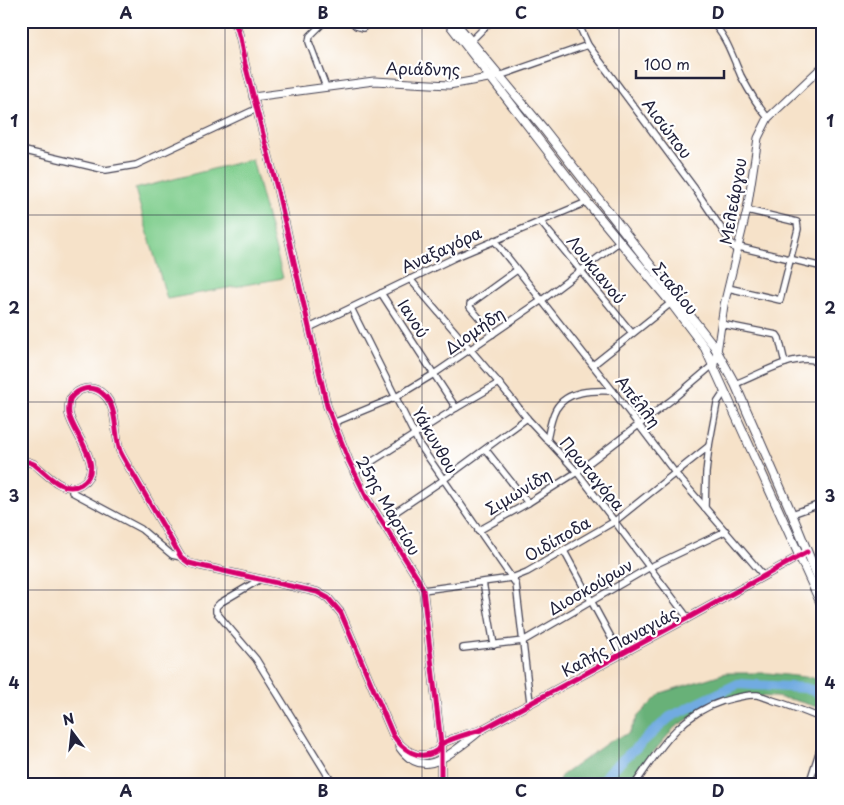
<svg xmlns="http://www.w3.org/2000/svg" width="844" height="805" font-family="'Playpen Sans',sans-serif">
	<rect width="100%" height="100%" fill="#fff"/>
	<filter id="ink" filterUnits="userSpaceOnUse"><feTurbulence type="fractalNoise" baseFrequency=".02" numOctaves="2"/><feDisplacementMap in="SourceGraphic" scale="10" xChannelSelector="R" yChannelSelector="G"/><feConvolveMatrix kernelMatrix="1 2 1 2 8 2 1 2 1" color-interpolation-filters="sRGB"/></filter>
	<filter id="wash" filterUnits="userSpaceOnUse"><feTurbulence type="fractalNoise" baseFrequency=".0096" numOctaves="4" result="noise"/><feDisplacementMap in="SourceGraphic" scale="20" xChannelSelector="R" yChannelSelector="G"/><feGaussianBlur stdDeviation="1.12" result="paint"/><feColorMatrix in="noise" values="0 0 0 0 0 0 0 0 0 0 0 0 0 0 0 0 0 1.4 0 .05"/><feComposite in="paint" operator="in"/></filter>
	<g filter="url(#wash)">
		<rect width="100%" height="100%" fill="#f6e2c9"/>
		<polygon fill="#7fce8d" stroke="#507864" points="252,159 283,278 167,299 135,189"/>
		<polygon fill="#67b178" stroke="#446a5a" points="725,673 768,673 823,679 823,709 794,700 775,697 749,696 718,702 675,727 626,784 557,784 561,776 610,741 629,733 638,716 661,693"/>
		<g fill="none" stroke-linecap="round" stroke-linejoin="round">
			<polyline stroke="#71abe1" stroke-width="10" points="601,784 607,774 670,717 738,684 805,688 823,694"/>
		</g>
	</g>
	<g filter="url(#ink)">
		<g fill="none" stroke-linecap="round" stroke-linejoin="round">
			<g stroke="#423f50" stroke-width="8">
				<g id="minor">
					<polyline points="325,21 310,36 309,42 326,87"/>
					<polyline points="351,21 356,26 363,28 370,21"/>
					<polyline points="577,21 588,45 695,189 737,252"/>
					<path d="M711,21C727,37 732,56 741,76C749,91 757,105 768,118"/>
					<polyline points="471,41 491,21"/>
					<polyline points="499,76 588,45"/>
					<polyline points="21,150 106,170 136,165 256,109"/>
					<polyline points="540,221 632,333"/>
					<polyline points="494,240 613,391 676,474 764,576"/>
					<polyline points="739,247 823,267"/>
					<polyline points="410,279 499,383 527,418 577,472 688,618"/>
					<polyline points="728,288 780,300 798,229 797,222 747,210"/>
					<polyline points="381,293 456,408"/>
					<polyline points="351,308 419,444 516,584 530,702"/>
					<polyline points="721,324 777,335 779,338 785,363"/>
					<polyline points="309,328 456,257 587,202"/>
					<polyline points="493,334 470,307 470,304 517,270"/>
					<polyline points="593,365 671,303"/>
					<path d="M735,384C757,376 790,355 814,360L820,370"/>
					<polyline points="333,423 396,397 434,374 542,300 620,241"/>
					<path d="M547,440C549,430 551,418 556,409C567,390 594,390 613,391"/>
					<polyline points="486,450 528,503"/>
					<polyline points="354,473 456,408 499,383"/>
					<polyline points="73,488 72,492 141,529 172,555 181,557"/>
					<polyline points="705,508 706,473 709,446 717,403 725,391"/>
					<polyline points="792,514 823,503"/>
					<polyline points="381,522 443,480 527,418"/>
					<polyline points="478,531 528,503 577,472 674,398 714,364"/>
					<polyline points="564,551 620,654"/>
					<polyline points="259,580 220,603 216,607 216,612 256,659 333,784"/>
					<polyline points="483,582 494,645"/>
					<polyline points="423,590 512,578 527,572 615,521 709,446"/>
					<polyline points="463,648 523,641 650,567 726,531"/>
					<path d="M635,784C660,748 679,715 723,701C734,698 746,694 757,695C762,696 767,698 772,700C789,705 806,712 823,719"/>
					<polyline points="809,784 823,740"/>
				</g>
			</g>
			<g stroke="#423f50" stroke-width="9">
				<g id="tertiary">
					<polyline points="231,21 237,27 240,38 245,64 278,192 327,406 349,461 367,498 418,579 423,590 441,744 441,784"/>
					<polyline points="253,97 374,81 449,85 494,77"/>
					<polyline points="714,364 717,352 724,305 747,210 758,138 768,118 823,66"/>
					<path d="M21,462H29L34,464C47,474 63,495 81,484C107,468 73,434 69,414C68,409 69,404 70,399C78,388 92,384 103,394C118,406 114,434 120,451C125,462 133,473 139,484C153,508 167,533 181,557L189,563L197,565L317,592L328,598L341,613L393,735C402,749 418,762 436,751C438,750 439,747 440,745C446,740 473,732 481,730L688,618L807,552"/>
					<path d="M400,748C418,773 437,764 458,748C465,743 473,737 480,731"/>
				</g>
			</g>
			<g stroke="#423f50" stroke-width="10">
				<g id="secondary">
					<polyline points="447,21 587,202 671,303 705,348 823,608"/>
					<polyline points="454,21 543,128 714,346 735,384 792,514 823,590"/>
				</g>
			</g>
			<use href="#minor" stroke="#fff" stroke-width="5.5"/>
			<use href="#tertiary" stroke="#fff" stroke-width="7"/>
			<use href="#secondary" stroke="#fff" stroke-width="8"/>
			<g stroke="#fff" stroke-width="8">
				<g id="cycleway">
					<polyline points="231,21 237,27 240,38 245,64 278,192 327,406 349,461 367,498 418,579 423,590 441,744 441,784"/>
					<path d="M21,462H29L34,464C47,474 63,495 81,484C107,468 73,434 69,414C68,409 69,404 70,399C78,388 92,384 103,394C118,406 114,434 120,451C125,462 133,473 139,484C153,508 167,533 181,557L189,563L197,565L317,592L328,598L341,613L393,735C402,749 418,762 436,751C438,750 439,747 440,745C446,740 473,732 481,730L688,618L807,552"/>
				</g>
			</g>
			<use href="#cycleway" stroke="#d6006c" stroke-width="5"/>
		</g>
	</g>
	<path fill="none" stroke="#22223b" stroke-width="1" stroke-opacity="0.55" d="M225,21V784M422,21V784M619,21V784M21,215H823M21,402H823M21,590H823"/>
	<g text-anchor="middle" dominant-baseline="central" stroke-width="4.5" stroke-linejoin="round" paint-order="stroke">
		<g font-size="16" fill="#22223b" stroke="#fff">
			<text transform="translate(423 68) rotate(1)">Αριάδνης</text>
			<text transform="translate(668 128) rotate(53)">Αισώπου</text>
			<text transform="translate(732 201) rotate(-80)">Μελεάργου</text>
			<text transform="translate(441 249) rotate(-25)">Αναξαγόρα</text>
			<text transform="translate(597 269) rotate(51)">Λουκιανού</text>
			<text transform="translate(676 288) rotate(51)">Σταδίου</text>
			<text transform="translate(414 318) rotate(57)">Ιανού</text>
			<text transform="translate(474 330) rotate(-35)">Διομήδη</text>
			<text transform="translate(639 401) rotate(52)">Απέλλη</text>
			<text transform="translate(436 440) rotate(60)">Υάκυνθου</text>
			<text transform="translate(593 473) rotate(50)">Πρωταγόρα</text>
			<text transform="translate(518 491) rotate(-31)">Σιμωνίδη</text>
			<text transform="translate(389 505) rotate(60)">25ης Μαρτίου</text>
			<text transform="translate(557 538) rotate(-30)">Οιδίποδα</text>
			<text transform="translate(590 586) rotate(-30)">Διοσκούρων</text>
			<text transform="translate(619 641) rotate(-28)">Καλής Παναγιάς</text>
		</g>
	</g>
	<rect width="844" height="805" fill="none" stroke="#fff" stroke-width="55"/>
	<g transform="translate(72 732) rotate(345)" stroke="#ffffff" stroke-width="4" paint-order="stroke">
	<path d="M0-4L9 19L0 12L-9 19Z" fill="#22223b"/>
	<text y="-8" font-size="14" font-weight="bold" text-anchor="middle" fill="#22223b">N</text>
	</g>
	<path d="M636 70v8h88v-8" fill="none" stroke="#22223b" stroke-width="2.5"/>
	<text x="644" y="70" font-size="15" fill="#22223b" stroke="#ffffff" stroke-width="4" paint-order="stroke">100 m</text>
	<rect x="28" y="28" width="788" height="750" fill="none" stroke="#22223b" stroke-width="2"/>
	<g font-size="16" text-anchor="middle" font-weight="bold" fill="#22223b">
		<text x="126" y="19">A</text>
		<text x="323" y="19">B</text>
		<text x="521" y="19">C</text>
		<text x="718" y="19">D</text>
		<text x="14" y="127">1</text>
		<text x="830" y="127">1</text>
		<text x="14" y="314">2</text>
		<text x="830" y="314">2</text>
		<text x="14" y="502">3</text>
		<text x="830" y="502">3</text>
		<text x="14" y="689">4</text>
		<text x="830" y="689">4</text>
		<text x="126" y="797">A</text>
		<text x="323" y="797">B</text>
		<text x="521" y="797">C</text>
		<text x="718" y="797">D</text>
	</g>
</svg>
